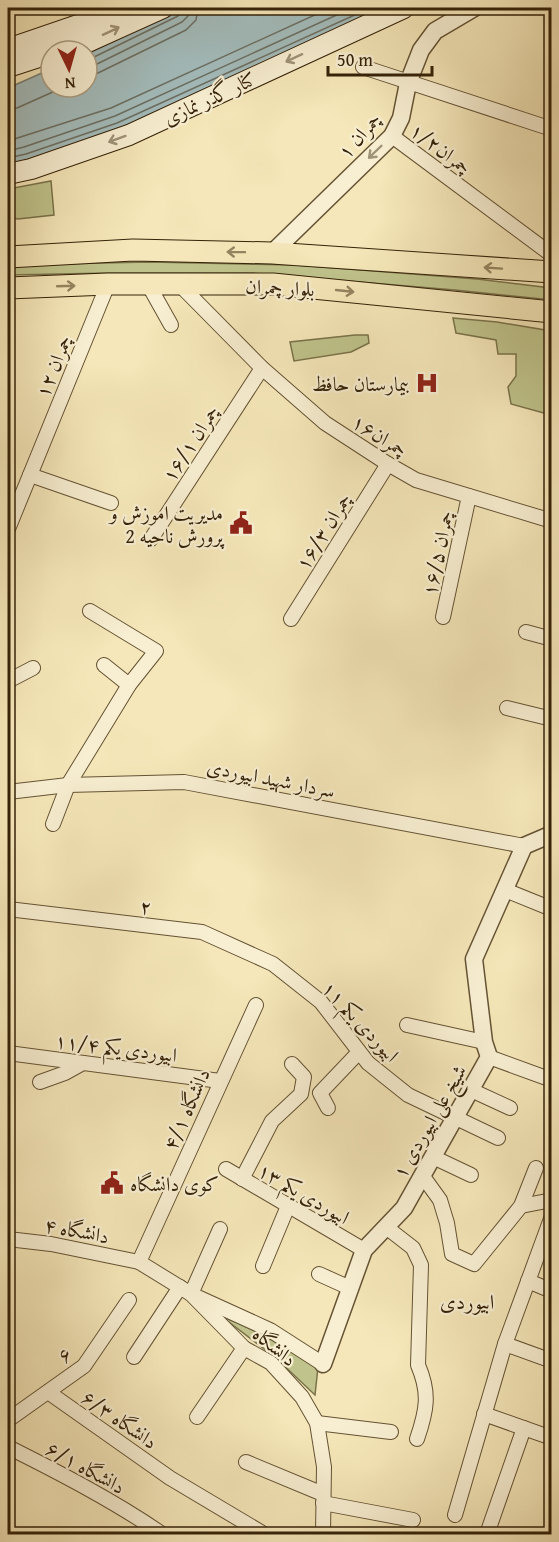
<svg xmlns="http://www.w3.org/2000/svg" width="559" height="1542" font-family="'Gentium Book Plus',Amiri,serif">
	<rect width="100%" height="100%" fill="#f5e7b9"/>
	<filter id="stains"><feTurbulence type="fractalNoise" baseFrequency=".00333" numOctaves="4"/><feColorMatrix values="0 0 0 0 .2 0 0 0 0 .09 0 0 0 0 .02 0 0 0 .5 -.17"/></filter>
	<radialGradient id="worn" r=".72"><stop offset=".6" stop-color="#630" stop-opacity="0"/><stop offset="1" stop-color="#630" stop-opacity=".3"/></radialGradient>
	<g fill="#c0c48c" stroke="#7a734a" stroke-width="1.5">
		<polygon points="51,181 54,215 18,219 8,217 8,189"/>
		<polygon points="150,262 296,265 477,279 551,288 552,300 455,290 252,273 109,273 8,275 8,265"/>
		<polygon points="453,318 497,322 551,331 551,415 511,404 508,387 516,376 516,354 498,354 496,340 456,333"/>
		<polygon points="355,335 368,335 369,343 351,352 294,361 290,342"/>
		<polygon points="221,1316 253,1329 318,1367 315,1395 276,1358"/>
	</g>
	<polygon fill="#a3bcbc" stroke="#777e74" stroke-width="1.5" points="181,8 385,8 119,129 27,160 8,164 8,88 51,69 51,87 87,87 87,54"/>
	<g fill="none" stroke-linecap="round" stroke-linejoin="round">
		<g stroke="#6c6f62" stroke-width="1.5">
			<polyline points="87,59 92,58 178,16 182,8"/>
			<polyline points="87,66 95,65 182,22 188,16 189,8"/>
			<polyline points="87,75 98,73 186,30 196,20 198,8"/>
			<polyline points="8,109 17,108 64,87"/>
			<polyline points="8,141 111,108 330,8"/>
			<polyline points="8,151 24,147 115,116 352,8"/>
			<polyline points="8,158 26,154 117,123 370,8"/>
		</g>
		<g stroke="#655334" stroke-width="16">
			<g id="minor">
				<polyline points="363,67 552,129"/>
				<polyline points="392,136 552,255"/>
				<polyline points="148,284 171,325"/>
				<polyline points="179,284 262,368 325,423 388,464 416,480 552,521"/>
				<polyline points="30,475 111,503"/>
				<polyline points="8,529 108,284"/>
				<polyline points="151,539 262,368"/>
				<polyline points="443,617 469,496"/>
				<polyline points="291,619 388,464"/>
				<polyline points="526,632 552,639"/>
				<polyline points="104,665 129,685"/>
				<polyline points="8,681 33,668"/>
				<polyline points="507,708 552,719"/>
				<polyline points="8,792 68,785 184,782 524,846"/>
				<polyline points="53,824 68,785 129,685 156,651 90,611"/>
				<polyline points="505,890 552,909"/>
				<polyline points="8,909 202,932 273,964 321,1002 368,1063 408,1095 498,1138"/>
				<polyline points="407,1025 484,1042"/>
				<polyline points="8,1053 220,1081"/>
				<polyline points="489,1057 552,1080"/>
				<polyline points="40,1082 65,1073 83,1063"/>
				<polyline points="471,1090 510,1108"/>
				<polyline points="328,1108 320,1093 359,1052"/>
				<polyline points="433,1157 471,1175"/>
				<polyline points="226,1169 364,1250"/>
				<polyline points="422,1175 440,1200 447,1223 452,1254 474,1264 521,1206 552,1200"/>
				<polyline points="242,1179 272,1121 301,1094 304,1077 292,1064"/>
				<polyline points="521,1206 536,1168"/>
				<path d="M386,1227L413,1248L421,1265L418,1365C430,1393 427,1410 417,1439"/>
				<polyline points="220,1229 191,1294 270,1330 323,1364"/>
				<polyline points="8,1239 51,1244 139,1262 191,1294 244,1348 271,1363 302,1397 317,1423 324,1467 323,1534"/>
				<polyline points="139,1262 256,1005"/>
				<polyline points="263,1266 288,1206"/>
				<polyline points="319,1274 350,1288"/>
				<polyline points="528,1281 552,1291"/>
				<polyline points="505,1344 552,1361"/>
				<polyline points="134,1357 180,1287"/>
				<polyline points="48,1392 170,1478 264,1534"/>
				<polyline points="484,1414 552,1438"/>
				<polyline points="197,1417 244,1348"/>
				<polyline points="8,1420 84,1366 129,1300"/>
				<polyline points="317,1423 391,1432"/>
				<path d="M8,1447C60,1473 114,1501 162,1534"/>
				<polyline points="246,1462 323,1494"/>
				<polyline points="323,1503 413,1520"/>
				<polyline points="455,1515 505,1344 552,1216"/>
				<polyline points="487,1534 524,1428"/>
			</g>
		</g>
		<g stroke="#655334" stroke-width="19">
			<g id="tertiary">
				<polyline points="272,253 392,136 401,118 408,83 421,50 435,31 474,8"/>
				<polyline points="323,1364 364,1250 404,1208 489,1057 484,1042 474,959 524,846 552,834"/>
			</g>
		</g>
		<g stroke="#352208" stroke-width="22">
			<g id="secondary">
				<polyline points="8,49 84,23 120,8"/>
				<polyline points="59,51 90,41 163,8"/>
				<polyline points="8,67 51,53"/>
				<polyline points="8,174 31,169 129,135 404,8"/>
			</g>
		</g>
		<g stroke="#352208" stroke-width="23">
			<g id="primary">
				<polyline points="8,257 133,250 272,253 552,272"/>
				<polyline points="8,288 108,284 273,284 552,312"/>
			</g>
		</g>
		<use href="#minor" stroke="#f8efd2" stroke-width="14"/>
		<use href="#tertiary" stroke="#f8efd2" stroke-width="16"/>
		<use href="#secondary" stroke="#f8efd2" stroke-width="20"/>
		<use href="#primary" stroke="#f5e7b9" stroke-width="21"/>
	</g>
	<defs><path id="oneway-shaft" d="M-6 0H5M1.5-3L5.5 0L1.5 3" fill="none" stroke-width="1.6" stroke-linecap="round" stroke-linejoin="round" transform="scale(1.5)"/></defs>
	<g stroke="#a09377">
		<use href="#oneway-shaft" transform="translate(111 31) rotate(-25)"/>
		<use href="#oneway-shaft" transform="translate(294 58) rotate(155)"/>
		<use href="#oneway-shaft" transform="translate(117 139) rotate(160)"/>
		<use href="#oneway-shaft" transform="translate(375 152) rotate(136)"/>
	</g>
	<g stroke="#958460">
		<use href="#oneway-shaft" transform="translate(236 252) rotate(-179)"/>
		<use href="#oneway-shaft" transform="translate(493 268) rotate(-176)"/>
		<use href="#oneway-shaft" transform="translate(66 286) rotate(-2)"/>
		<use href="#oneway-shaft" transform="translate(345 291) rotate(6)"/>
	</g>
	<defs>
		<g id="hospital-bare" transform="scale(1.8)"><path d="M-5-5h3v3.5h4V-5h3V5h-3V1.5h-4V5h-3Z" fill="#8f2418" stroke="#f8efd2" stroke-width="2.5" paint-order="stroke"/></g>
		<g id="civic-bare" transform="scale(1.8)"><path d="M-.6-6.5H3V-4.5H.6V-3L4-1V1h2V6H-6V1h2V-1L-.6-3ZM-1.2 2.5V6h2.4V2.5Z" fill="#8f2418" stroke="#f8efd2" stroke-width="2.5" paint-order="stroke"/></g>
	</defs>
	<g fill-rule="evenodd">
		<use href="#hospital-bare" x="427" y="383"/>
		<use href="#civic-bare" x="241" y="523"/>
		<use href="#civic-bare" x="112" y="1183"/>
	</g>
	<g text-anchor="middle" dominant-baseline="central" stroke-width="4.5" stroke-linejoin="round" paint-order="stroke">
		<g font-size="20" fill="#352208" stroke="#f8efd2">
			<text transform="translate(209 98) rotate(-25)">کنار گذر نمازی</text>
			<text transform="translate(359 135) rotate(-48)">چمران ۱</text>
			<text transform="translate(441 148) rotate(37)">چمران۱/۲</text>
			<text transform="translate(280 287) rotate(3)">بلوار چمران</text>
			<text transform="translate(53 366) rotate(-68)">۱۲ چمران</text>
			<text transform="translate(380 435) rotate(32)">چمران۱۶</text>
			<text transform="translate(190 443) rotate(-57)">۱۶/۱ چمران</text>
			<text transform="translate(323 531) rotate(-58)">۱۶/۳ چمران</text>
			<text transform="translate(437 553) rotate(-78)">۱۶/۵ چمران</text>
			<text transform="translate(271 778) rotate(11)">سردار شهید ابیوردی</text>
			<text transform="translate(146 906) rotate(7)">۲</text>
			<text transform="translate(361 1021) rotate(47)">۱۱ ابیوردی یکم</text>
			<text transform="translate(116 1047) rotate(7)">۱۱/۴ ابیوردی یکم</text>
			<text transform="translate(186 1109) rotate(-66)">۴/۱ دانشگاه</text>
			<text transform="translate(429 1121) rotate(-60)">شیخ علی ابیوردی ۱</text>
			<text transform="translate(304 1193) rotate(30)">۱۳ ابیوردی یکم</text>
			<text transform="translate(77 1230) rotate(11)">۴ دانشگاه</text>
			<text transform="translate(275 1346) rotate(39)">دانشگاه</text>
			<text transform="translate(64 1354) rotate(-40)">۶</text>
			<text transform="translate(120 1419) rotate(35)">۶/۳ دانشگاه</text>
			<text transform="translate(86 1467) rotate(29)">۶/۱ دانشگاه</text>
		</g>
		<g font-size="20" fill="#352208" stroke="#f8efd2" text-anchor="end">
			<text x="409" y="383">بیمارستان حافظ</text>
			<text x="223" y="512">مدیریت اموزش و<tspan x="223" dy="23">پرورش ناحیه 2</tspan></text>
			<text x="130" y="1183" text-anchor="start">کوی دانشگاه</text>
		</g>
		<g font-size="21" fill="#352208" stroke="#f8efd2">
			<text x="467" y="1301">ابیوردی</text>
		</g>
	</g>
	<rect width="559" height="1542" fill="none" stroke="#f5e7b9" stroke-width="30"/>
	<rect x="9" y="9" width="541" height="1524" fill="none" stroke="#352208" stroke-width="3"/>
	<rect x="15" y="15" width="529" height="1512" fill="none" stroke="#352208" stroke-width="1.5"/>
	<g transform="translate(69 69) rotate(175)"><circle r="28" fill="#f8efd2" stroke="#aa9d81" stroke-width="1.5"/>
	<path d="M0-4.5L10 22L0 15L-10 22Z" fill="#8f2418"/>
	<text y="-9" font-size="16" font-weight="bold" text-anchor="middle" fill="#352208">N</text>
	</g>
	<path d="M328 66v9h104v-9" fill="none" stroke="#352208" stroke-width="3"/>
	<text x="337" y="66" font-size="18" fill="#352208" stroke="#f8efd2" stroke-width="4.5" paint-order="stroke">50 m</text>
	<rect width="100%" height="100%" filter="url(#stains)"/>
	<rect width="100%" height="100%" fill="url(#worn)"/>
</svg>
